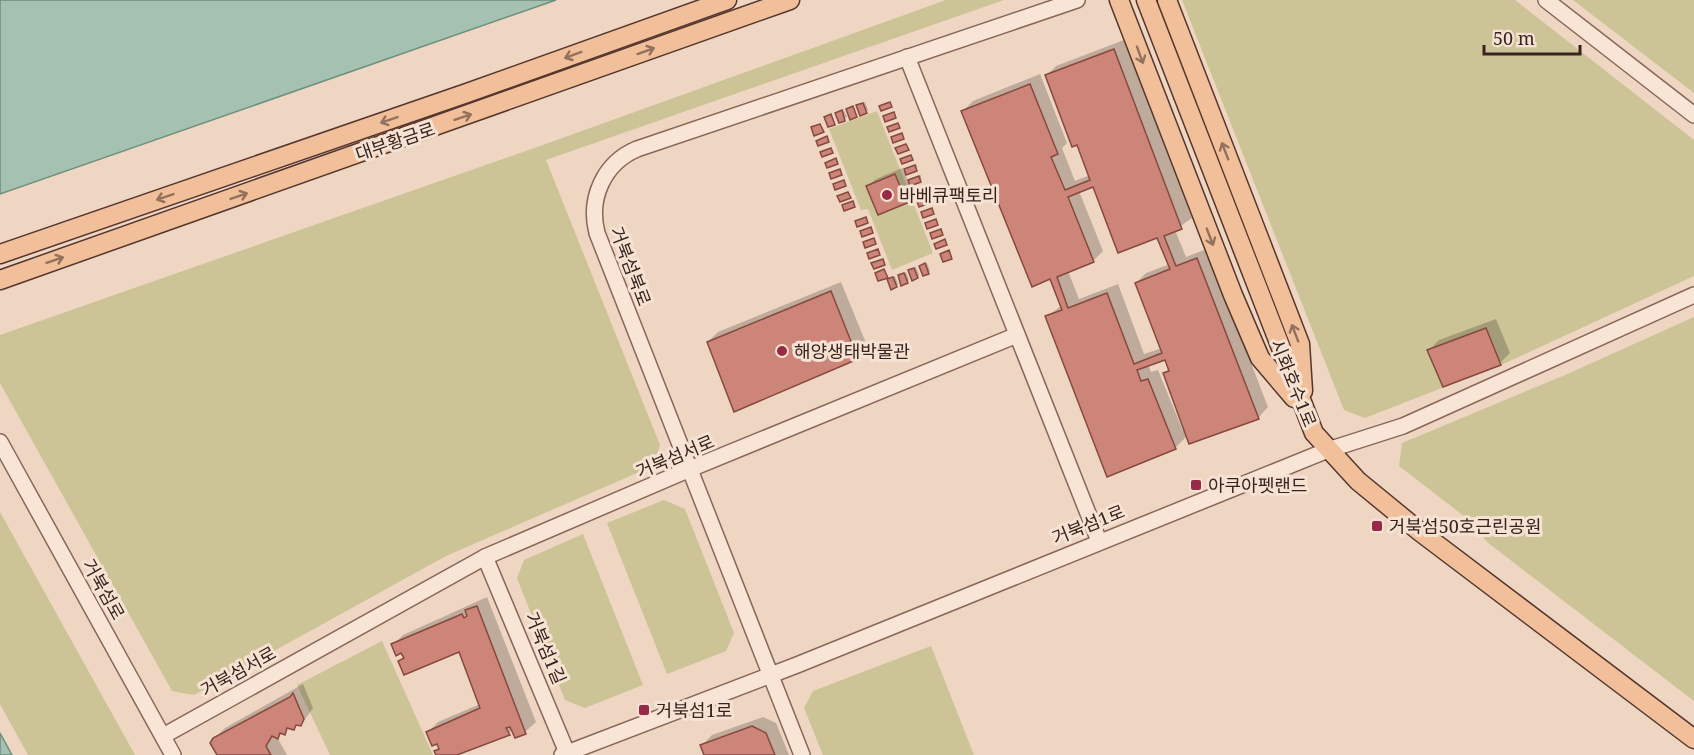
<svg xmlns="http://www.w3.org/2000/svg" width="1694" height="755" font-family="'Noto Serif','Noto Sans KR',serif">
	<rect width="100%" height="100%" fill="#eed6c2"/>
	<g fill="#ccc496">
		<polygon points="946,0 1004,0 546,160 660,445 653,466 446,556 194,695 172,691 0,383 0,335 540,146"/>
		<polygon points="1182,0 1515,0 1694,140 1694,276 1501,365 1365,418 1344,410"/>
		<polygon points="1573,0 1694,0 1694,93"/>
		<polygon points="877,111 933,253 892,270 868,209 861,210 829,129"/>
		<polygon points="1694,317 1694,701 1487,542 1473,523 1399,466 1402,443 1565,375"/>
		<polygon points="664,500 685,509 734,633 726,651 667,674 607,523"/>
		<polygon points="0,512 135,755 28,755 0,704"/>
		<polygon points="583,534 643,685 585,708 565,700 517,578 524,560"/>
		<polygon points="382,641 433,755 330,755 297,685"/>
		<polygon points="931,646 974,755 823,755 804,708 813,691"/>
	</g>
	<g fill="#a5c1b1" stroke="#6c8f7d" stroke-width="1.5">
		<polygon points="0,0 556,0 0,194"/>
		<polygon points="0,733 12,755 0,755"/>
	</g>
	<g fill="#0003" fill-rule="evenodd">
		<path d="M1124,40L1192,218L1175,230L1186,257L1207,249L1268,407L1258,418L1187,436L1175,448L1047,317L1062,305L1051,277L963,111L973,101L1040,74L1067,143L1062,148L1075,181L1090,175L1046,76L1056,66ZM1094,185L1158,237L1170,264L1146,273L1136,283L1162,348L1144,354L1118,284L1079,299L1068,271L1093,261L1103,251L1079,191ZM1166,358L1170,368L1164,373L1185,430L1183,431L1158,370L1151,372L1148,364Z"/>
		<polygon points="865,102 868,110 866,112 858,105"/>
		<polygon points="843,109 847,117 840,121 837,113"/>
		<polygon points="917,164 916,170 905,174 908,182 921,175 921,181 909,185 913,193 926,186 927,189 915,192 906,201 868,186 876,179 902,168 904,172"/>
		<polygon points="927,263 930,271 928,273 922,264"/>
		<polygon points="916,267 919,275 918,277 912,269"/>
		<polygon points="906,272 909,280 907,282 899,276"/>
		<polygon points="895,276 898,284 892,288 888,280"/>
		<polygon points="841,282 868,348 858,358 735,410 708,342 718,332"/>
		<polygon points="1496,319 1510,353 1500,363 1429,350 1439,340"/>
		<polygon points="487,597 536,722 525,732 516,736 513,729 509,733 453,755 437,755 435,751 440,747 428,732 438,722 480,704 460,650 400,661 405,656 393,645 403,635"/>
		<polygon points="303,684 313,708 301,725 290,727 277,737 287,755 218,755 214,739 225,728"/>
		<polygon points="763,717 776,723 789,755 706,755 702,745 712,735"/>
	</g>
	<g fill="#cc8578" stroke="#87493f" stroke-width="1.5" fill-rule="evenodd">
		<path d="M1114,49L1182,229L1164,236L1176,266L1197,258L1259,419L1189,444L1163,373L1169,371L1165,360L1137,370L1141,381L1148,379L1176,449L1107,477L1045,316L1062,310L1050,279L1032,287L961,111L1030,84L1058,154L1051,157L1065,190L1090,180L1077,145L1072,147L1045,75ZM1093,187L1118,253L1157,238L1170,269L1135,283L1162,353L1134,364L1107,293L1068,308L1057,277L1094,262L1068,197Z"/>
		<polygon points="890,102 892,107 881,111 879,106"/>
		<polygon points="863,103 867,113 860,116 856,105"/>
		<polygon points="853,106 857,117 850,120 846,109"/>
		<polygon points="842,110 845,121 839,123 835,113"/>
		<polygon points="894,112 896,118 885,122 883,116"/>
		<polygon points="831,114 835,125 828,127 824,117"/>
		<polygon points="898,123 900,128 889,132 887,127"/>
		<polygon points="820,124 824,132 814,136 811,127"/>
		<polygon points="902,133 904,139 893,143 891,137"/>
		<polygon points="827,136 829,142 818,146 816,141"/>
		<polygon points="906,144 909,150 898,154 895,148"/>
		<polygon points="831,148 833,153 822,157 820,152"/>
		<polygon points="911,155 913,160 902,164 900,159"/>
		<polygon points="836,158 838,164 827,168 825,163"/>
		<polygon points="915,165 917,171 906,175 904,169"/>
		<polygon points="840,169 842,175 831,179 829,173"/>
		<polygon points="895,174 907,203 878,215 866,186"/>
		<polygon points="919,176 921,182 910,186 908,180"/>
		<polygon points="844,180 846,186 835,190 833,184"/>
		<polygon points="924,187 926,193 915,197 913,191"/>
		<polygon points="848,192 851,198 840,202 837,196"/>
		<polygon points="928,197 930,203 919,207 917,201"/>
		<polygon points="853,201 855,207 844,211 842,205"/>
		<polygon points="932,208 934,214 923,218 921,212"/>
		<polygon points="866,217 868,223 857,227 855,221"/>
		<polygon points="936,219 938,225 927,229 925,223"/>
		<polygon points="871,227 873,233 862,237 860,231"/>
		<polygon points="941,229 943,235 932,239 930,233"/>
		<polygon points="874,238 876,244 865,248 863,242"/>
		<polygon points="945,239 947,245 936,249 934,244"/>
		<polygon points="878,249 880,255 869,259 867,253"/>
		<polygon points="949,250 952,259 943,262 940,254"/>
		<polygon points="883,259 885,265 874,269 871,263"/>
		<polygon points="925,263 929,274 923,276 919,266"/>
		<polygon points="914,268 918,278 912,281 908,270"/>
		<polygon points="884,269 888,278 878,281 875,273"/>
		<polygon points="904,273 908,283 901,286 898,275"/>
		<polygon points="893,277 897,287 891,290 887,279"/>
		<polygon points="831,291 858,359 734,412 707,342"/>
		<polygon points="1486,328 1501,365 1443,387 1427,350"/>
		<polygon points="477,606 526,734 515,738 510,727 506,728 510,735 457,755 436,755 434,751 439,749 437,744 432,746 426,732 480,708 459,652 404,675 398,661 404,658 401,653 396,656 391,644 462,614 464,618 467,616 465,610"/>
		<polygon points="293,693 304,719 301,726 296,725 294,730 287,728 285,735 280,733 278,739 272,736 266,746 271,755 217,755 210,743 213,738 290,697"/>
		<polygon points="752,726 766,733 775,755 704,755 700,745"/>
	</g>
	<g fill="none" stroke-linecap="round" stroke-linejoin="round">
		<g stroke="#886659" stroke-width="18">
			<g id="minor">
				<polyline points="1546,0 1694,115"/>
				<polyline points="907,57 1099,541"/>
				<polyline points="0,442 173,755"/>
				<polyline points="485,557 568,755"/>
				<polyline points="163,736 485,557 690,469 1017,335"/>
				<polyline points="562,755 797,665 1328,450 1403,426 1694,295"/>
				<path d="M802,755L597,233C588,198 604,163 637,149L1077,0"/>
			</g>
		</g>
		<g stroke="#55362e" stroke-width="21">
			<g id="major">
				<polyline points="1119,0 1233,295 1260,358 1294,398"/>
				<polyline points="1146,0 1314,433 1358,481 1419,531 1694,739"/>
				<polyline points="1167,0 1300,344 1303,391"/>
				<polyline points="0,254 467,93 727,0"/>
				<polyline points="0,280 790,0"/>
			</g>
		</g>
		<use href="#minor" stroke="#f9e5d6" stroke-width="15"/>
		<use href="#major" stroke="#f1bf9a" stroke-width="18"/>
	</g>
	<defs><path id="oneway-shaft" d="M-6 0H5M1.5-3L5.5 0L1.5 3" fill="none" stroke-width="1.6" stroke-linecap="round" stroke-linejoin="round" transform="scale(1.5)"/></defs>
	<g stroke="#94715c">
		<use href="#oneway-shaft" transform="translate(646 51) rotate(-20)"/>
		<use href="#oneway-shaft" transform="translate(573 55) rotate(160)"/>
		<use href="#oneway-shaft" transform="translate(1140 55) rotate(70)"/>
		<use href="#oneway-shaft" transform="translate(463 117) rotate(-19)"/>
		<use href="#oneway-shaft" transform="translate(389 120) rotate(161)"/>
		<use href="#oneway-shaft" transform="translate(1225 151) rotate(-111)"/>
		<use href="#oneway-shaft" transform="translate(239 196) rotate(-19)"/>
		<use href="#oneway-shaft" transform="translate(165 197) rotate(161)"/>
		<use href="#oneway-shaft" transform="translate(1210 237) rotate(69)"/>
		<use href="#oneway-shaft" transform="translate(55 260) rotate(-19)"/>
		<use href="#oneway-shaft" transform="translate(1295 333) rotate(-111)"/>
	</g>
	<g fill="#972a47" stroke="#f5e2d2" stroke-width="2">
		<circle cx="887" cy="195" r="6"/>
		<circle cx="782" cy="351" r="6"/>
		<rect x="1190" y="479" width="12" height="12" rx="3"/>
		<rect x="1371" y="520" width="12" height="12" rx="3"/>
		<rect x="638" y="704" width="12" height="12" rx="3"/>
	</g>
	<g text-anchor="middle" dominant-baseline="central" stroke-width="6" stroke-linejoin="round" paint-order="stroke">
		<g font-size="18" fill="#38231e" stroke="#f5e2d2">
			<text transform="translate(395 141) rotate(-19)">대부황금로</text>
			<text transform="translate(631 266) rotate(69)">거북섬북로</text>
			<text transform="translate(1294 383) rotate(68)">시화호수1로</text>
			<text transform="translate(675 456) rotate(-23)">거북섬서로</text>
			<text transform="translate(1088 524) rotate(-22)">거북섬1로</text>
			<text transform="translate(104 589) rotate(61)">거북섬로</text>
			<text transform="translate(546 648) rotate(67)">거북섬1길</text>
			<text transform="translate(238 671) rotate(-29)">거북섬서로</text>
		</g>
		<g font-size="18" fill="#38231e" stroke="#f5e2d2" text-anchor="start">
			<text x="899" y="195">바베큐팩토리</text>
			<text x="794" y="351">해양생태박물관</text>
			<text x="1208" y="485">아쿠아펫랜드</text>
			<text x="1389" y="526">거북섬50호근린공원</text>
			<text x="656" y="710">거북섬1로</text>
		</g>
	</g>
	<path d="M1484 45v9h96v-9" fill="none" stroke="#38231e" stroke-width="3"/>
	<text x="1493" y="45" font-size="18" fill="#38231e" stroke="#f5e2d2" stroke-width="4.5" paint-order="stroke">50 m</text>
</svg>
